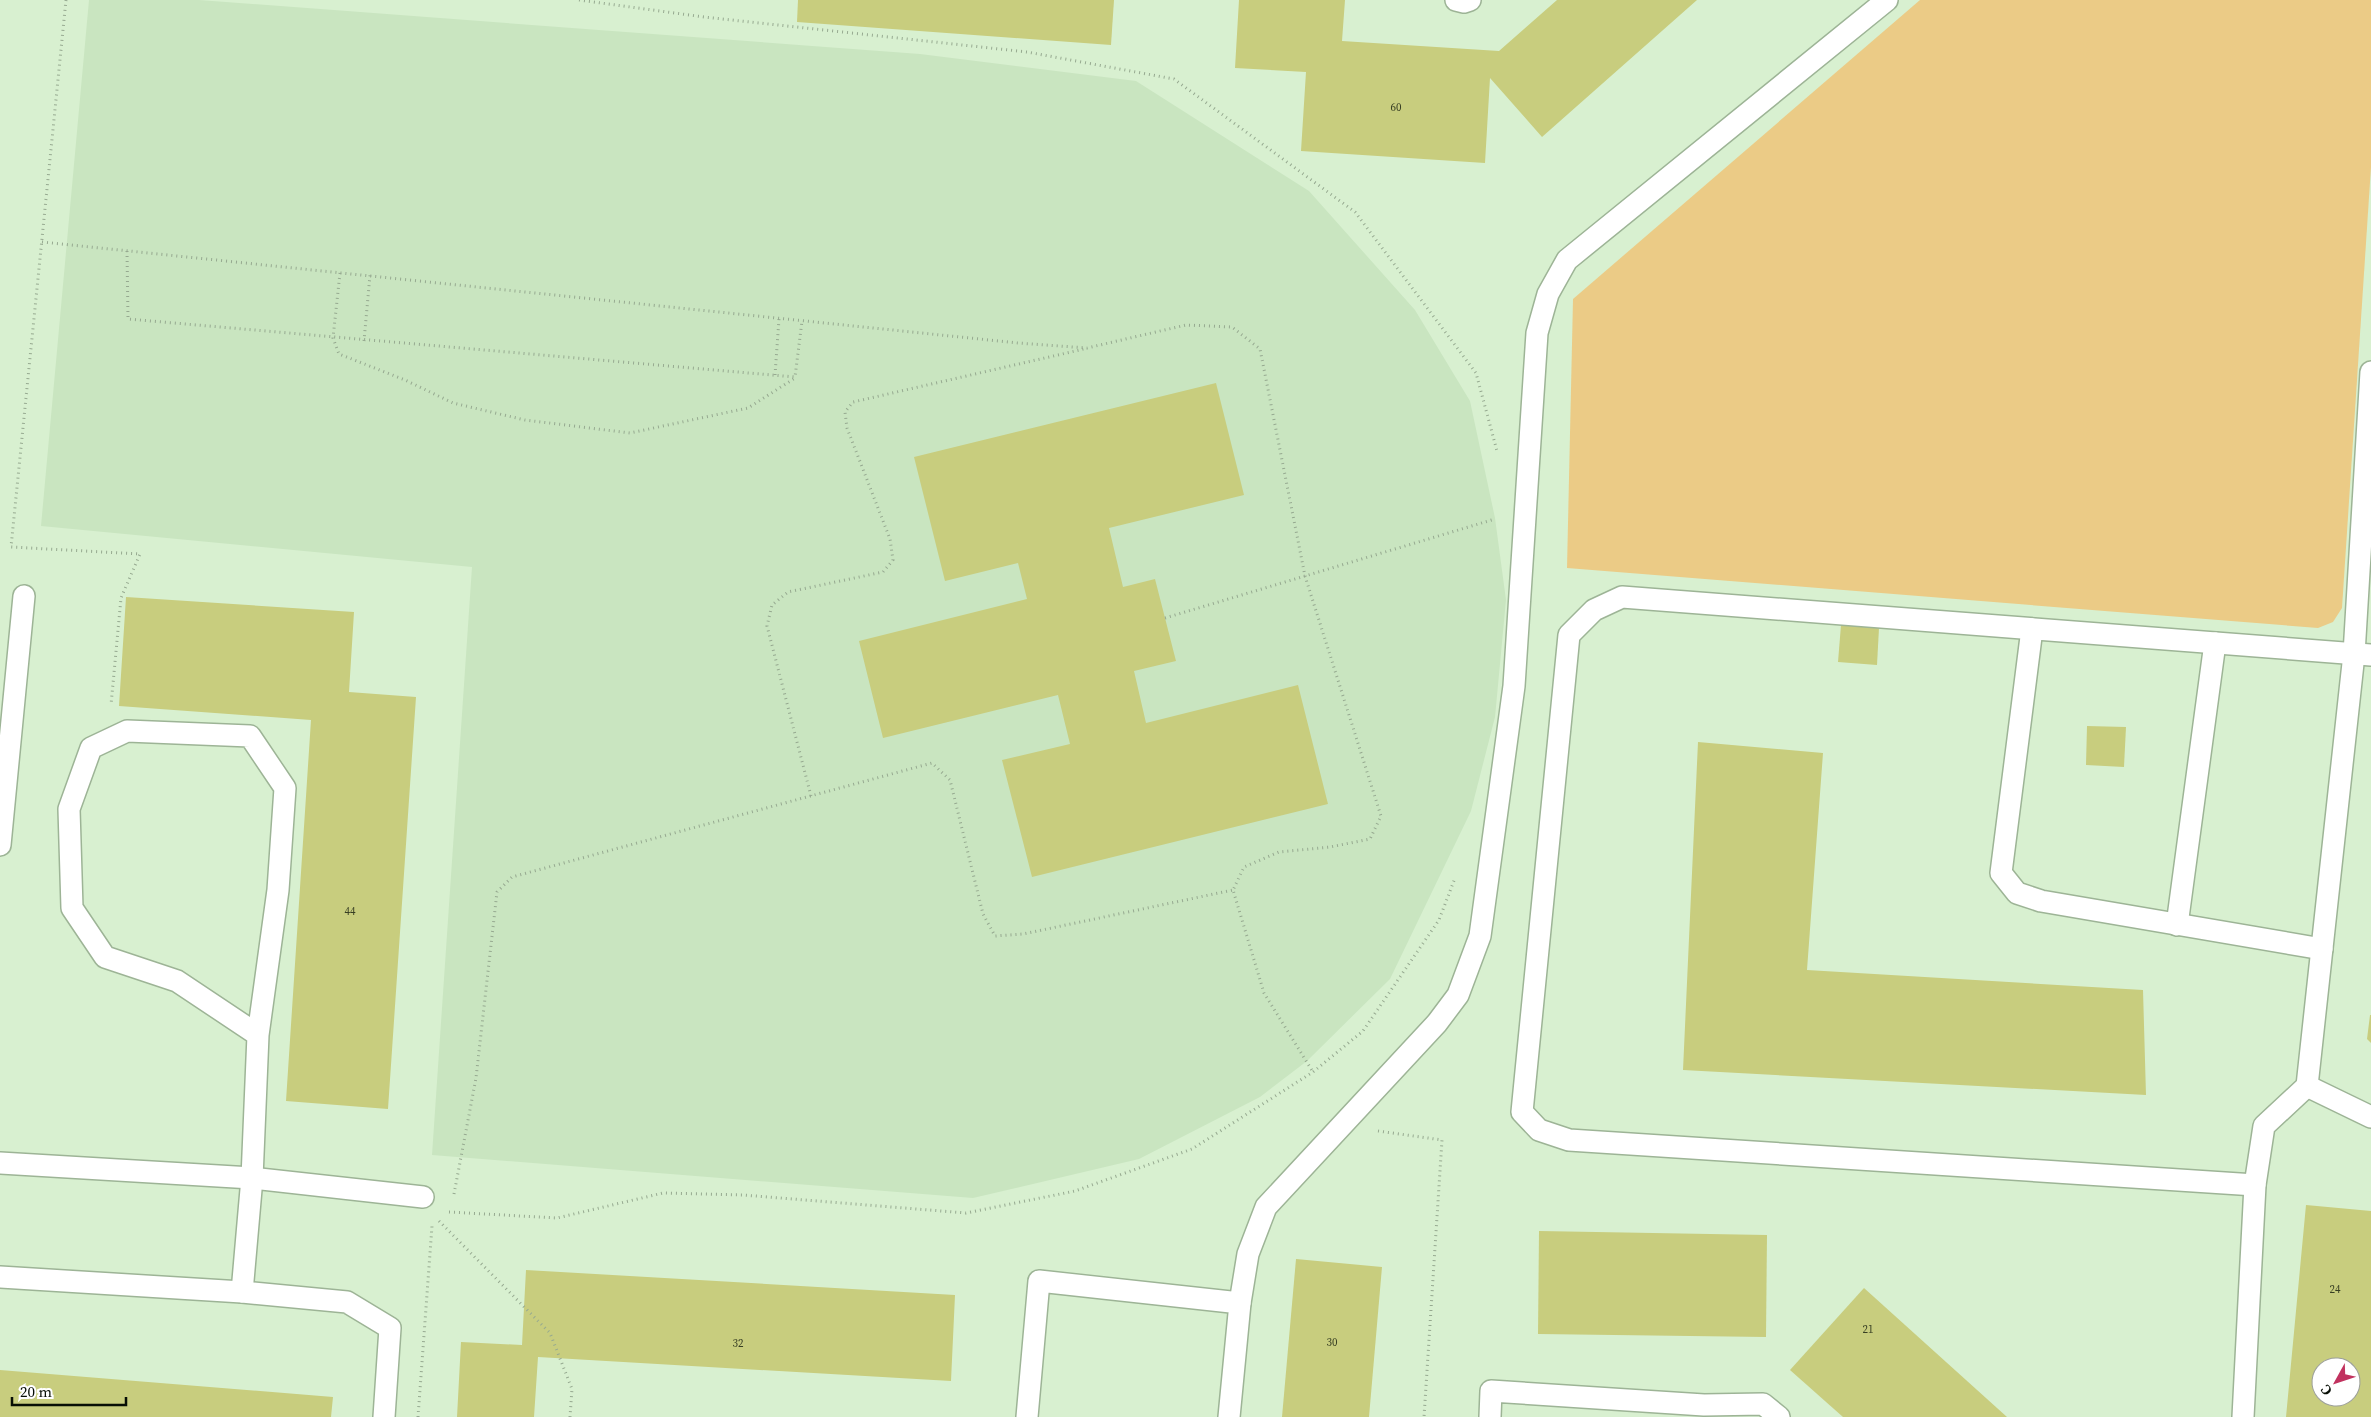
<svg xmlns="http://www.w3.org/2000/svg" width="2371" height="1417" font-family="'Source Serif 4',serif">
	<rect width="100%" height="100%" fill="#d8f0d0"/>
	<polygon fill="#c9e5c0" points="89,0 199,0 920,54 1136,81 1309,191 1415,310 1470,401 1495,518 1506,600 1495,717 1471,811 1390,979 1307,1061 1260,1097 1139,1159 973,1198 432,1155 472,567 41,526"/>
	<polygon fill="#ebcb86" points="1920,0 2371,0 2371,167 2342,608 2333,622 2318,628 1567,568 1573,299"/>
	<g fill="#c8cd7e" fill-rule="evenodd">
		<polygon points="798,0 1114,0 1111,45 797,22"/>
		<polygon points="1239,0 1345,0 1342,41 1499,51 1557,0 1697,0 1542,137 1490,78 1485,163 1301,151 1306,72 1235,68"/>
		<polygon points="1216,383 1244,495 1109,528 1123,587 1155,579 1176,661 1134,671 1146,723 1298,685 1328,804 1032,877 1002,760 1070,744 1058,695 883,738 859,641 1027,599 1018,563 945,581 914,457"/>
		<polygon points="126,597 354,612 349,692 416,697 388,1109 286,1101 311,720 119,706"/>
		<polygon points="1841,625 1879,628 1877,665 1838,662"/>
		<polygon points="2087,726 2126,727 2124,767 2086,765"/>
		<polygon points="1698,742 1823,753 1807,970 2143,990 2146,1095 1683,1070"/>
		<polygon points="2370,1015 2371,1015 2371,1043 2367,1039"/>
		<path d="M2306,1205L2371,1211V1417H2286ZM2321,1367H2351V1397H2321Z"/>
		<polygon points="1539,1231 1767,1235 1766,1337 1538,1334"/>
		<polygon points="1296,1259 1382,1267 1369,1417 1282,1417"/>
		<polygon points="526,1270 955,1295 951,1381 538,1357 534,1417 457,1417 461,1342 522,1345"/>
		<polygon points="1864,1288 2007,1417 1843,1417 1790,1370"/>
		<polygon points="0,1370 333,1397 331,1417 0,1417"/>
	</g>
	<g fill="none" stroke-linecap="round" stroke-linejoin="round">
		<g stroke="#9db496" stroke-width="24">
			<g id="lane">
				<polyline points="1456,0 1464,2 1470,0"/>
				<polyline points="2032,629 2001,873 2017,893 2041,901 2322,949"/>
				<polyline points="0,845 24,596"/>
				<polyline points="2177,925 2215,643"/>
				<polyline points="2307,1086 2371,1117"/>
				<polyline points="0,1163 252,1178 423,1197"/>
				<polyline points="2255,1185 1569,1140 1539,1130 1522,1112 1569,635 1594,610 1622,597 2371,655"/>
				<polyline points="0,1277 242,1292 347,1302 390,1328 384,1417"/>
				<polyline points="242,1292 252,1178 258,1035 278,890 285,788 250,736 127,731 91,748 69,809 72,908 105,957 177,981 258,1035"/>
				<polyline points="1240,1303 1248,1254 1266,1207 1437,1023 1458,995 1480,936 1514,686 1537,333 1548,294 1567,260 1887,0"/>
				<polyline points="1027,1417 1039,1281 1240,1303 1229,1417"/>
				<polyline points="1490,1417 1491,1391 1704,1405 1763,1404 1779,1417"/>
				<polyline points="2243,1417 2255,1185 2264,1126 2307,1086 2354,654 2371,372"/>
			</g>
		</g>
		<g stroke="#96a990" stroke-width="3" stroke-dasharray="1 4" stroke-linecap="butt">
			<polyline points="66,0 11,547 140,554 121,598 111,705"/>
			<polyline points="579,0 704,17 1027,52 1174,79 1355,212 1476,373 1497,451"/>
			<polyline points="42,242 1018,343 1087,348 1186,325 1232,327 1260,349 1305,576 1381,816 1370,839 1330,847 1279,852 1244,867 1233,890 1264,993 1313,1072"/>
			<polyline points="127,251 128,319 795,377 802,321"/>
			<polyline points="340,273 333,338 339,354 405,380 453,403 525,420 630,433 748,408 795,378"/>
			<polyline points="364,341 370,275"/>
			<polyline points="775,375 779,319"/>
			<polyline points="1165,618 1495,519"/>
			<polyline points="811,796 767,626 772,605 788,592 883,572 893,560 890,539 847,428 845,412 853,402 1084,349"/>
			<polyline points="1378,1131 1442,1140 1424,1417"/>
			<polyline points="454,1194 476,1078 497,892 512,877 932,763 950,780 983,914 995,936 1023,934 1233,890"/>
			<polyline points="449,1212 557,1218 663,1193 743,1195 966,1213 1075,1191 1192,1149 1313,1072 1363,1031 1439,920 1455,878"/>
			<polyline points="439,1221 550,1333 572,1389 570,1417"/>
			<polyline points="418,1417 432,1226"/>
		</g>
		<use href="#lane" stroke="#fff" stroke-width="21"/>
	</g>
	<g text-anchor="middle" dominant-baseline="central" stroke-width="4" stroke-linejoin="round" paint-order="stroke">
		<g font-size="11" fill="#373e23">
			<text x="1396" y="107">60</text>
			<text x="350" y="911">44</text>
			<text x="2335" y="1289">24</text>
			<text x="1868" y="1329">21</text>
			<text x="1332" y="1342">30</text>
			<text x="738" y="1343">32</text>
		</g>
	</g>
	<g transform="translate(2336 1382) rotate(230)"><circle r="24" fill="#ffffff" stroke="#9c9f9b"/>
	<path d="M0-4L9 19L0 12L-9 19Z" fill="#c1325f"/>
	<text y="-8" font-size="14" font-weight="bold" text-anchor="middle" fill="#070e05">С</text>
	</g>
	<path d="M12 1397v8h114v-8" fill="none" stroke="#070e05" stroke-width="2.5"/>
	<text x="20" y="1397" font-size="15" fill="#070e05" stroke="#ffffff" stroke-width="4" paint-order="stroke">20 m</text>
</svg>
